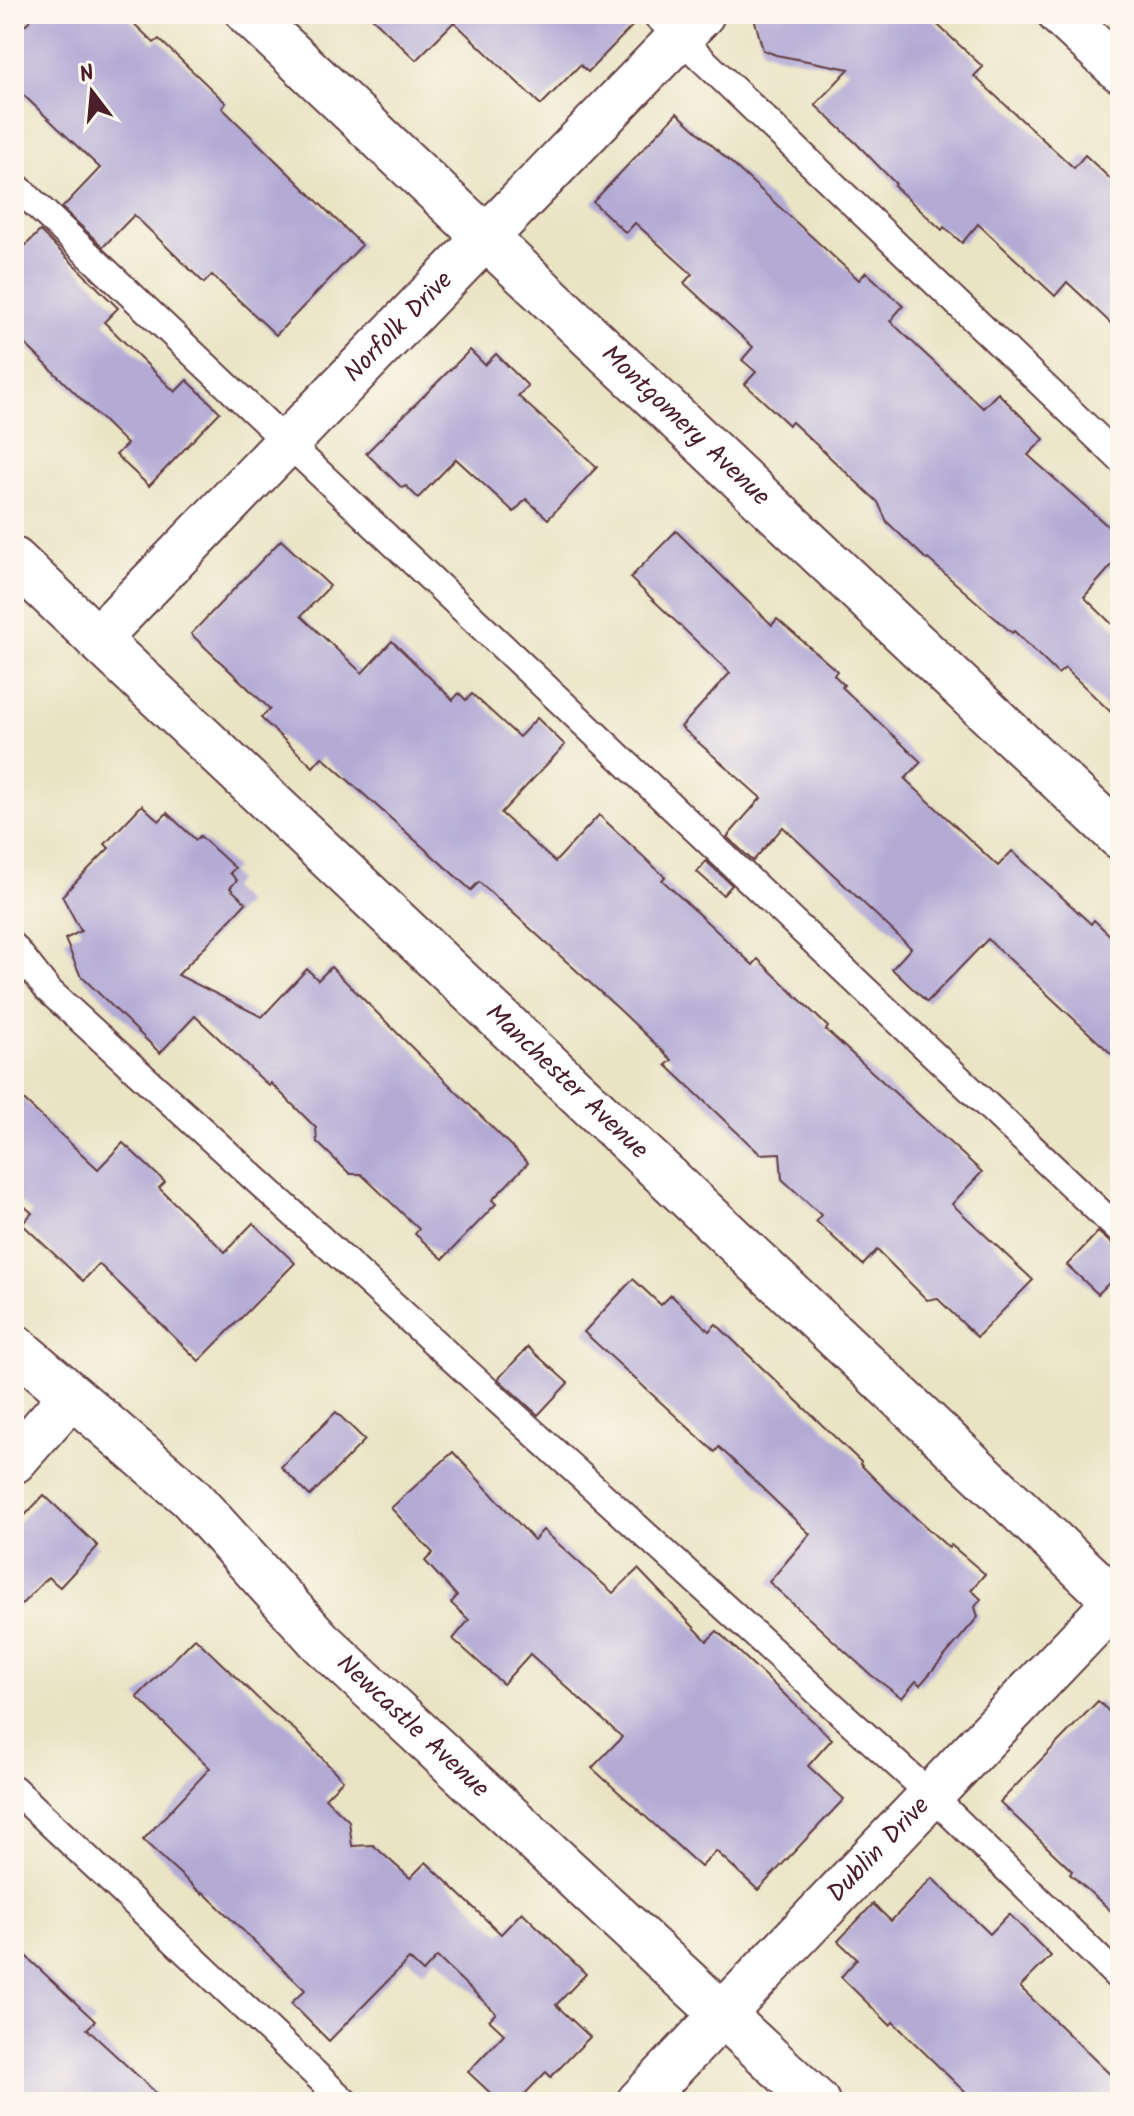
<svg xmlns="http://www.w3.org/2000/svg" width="1134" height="2116" font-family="Kalam,sans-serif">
	<rect width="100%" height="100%" fill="#fbf7ec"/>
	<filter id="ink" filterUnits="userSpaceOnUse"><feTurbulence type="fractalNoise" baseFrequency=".0125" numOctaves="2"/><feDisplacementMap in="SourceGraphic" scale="16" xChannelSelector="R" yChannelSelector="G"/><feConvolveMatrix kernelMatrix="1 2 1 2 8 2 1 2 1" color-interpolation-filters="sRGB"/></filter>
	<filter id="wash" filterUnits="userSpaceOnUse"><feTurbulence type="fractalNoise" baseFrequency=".006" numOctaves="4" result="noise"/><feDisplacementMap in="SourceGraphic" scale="32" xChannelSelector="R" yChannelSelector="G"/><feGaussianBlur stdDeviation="1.8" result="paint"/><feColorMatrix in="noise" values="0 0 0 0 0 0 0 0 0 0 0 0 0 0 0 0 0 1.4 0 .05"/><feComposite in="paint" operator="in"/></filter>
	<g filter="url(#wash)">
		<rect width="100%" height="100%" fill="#eae4c5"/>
		<g id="blocks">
			<g fill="#b3aad5">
				<polygon points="36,14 124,14 154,43 159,39 226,103 222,108 362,245 276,335 212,275 204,283 134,215 103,247 62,208 100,168 14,86 14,36"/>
				<polygon points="368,14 639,14 640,18 588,72 580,65 541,105 454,22 416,60"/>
				<polygon points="753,14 926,14 983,67 974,76 1074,168 1085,155 1120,188 1120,332 1067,282 1055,296 978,224 962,243 944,227 942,230 894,186 896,184 856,143 815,105 849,69 776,55 763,50"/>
				<polygon points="677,113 859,280 866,272 903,306 890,321 983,408 998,393 1044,439 1028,455 1120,537 1120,556 1084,597 1120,632 1120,721 1065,668 1058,674 1014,631 1012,633 928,559 927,560 887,522 878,502 792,422 789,425 745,384 756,372 742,360 753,347 684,283 692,274 635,223 626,233 593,202"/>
				<polygon points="40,231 118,308 104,322 175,392 187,380 220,412 149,486 116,455 127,444 14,333 14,257"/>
				<polygon points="470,350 485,365 496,354 528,386 518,396 597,467 548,519 526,499 514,512 456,459 418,498 406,486 402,488 366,453"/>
				<polygon points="676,531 772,625 777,619 837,671 834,675 844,685 842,687 921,762 905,779 998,866 1012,851 1091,924 1094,920 1120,945 1120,1062 988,939 927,1002 892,969 911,948 783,827 753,861 727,837 761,798 681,727 730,673 630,578"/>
				<polygon points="281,540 330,586 301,616 362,673 392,641 453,700 459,693 466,700 472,694 519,737 537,718 565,745 501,813 555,862 599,815 665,877 662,880 753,965 758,959 828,1027 826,1030 982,1172 952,1204 1033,1280 977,1337 937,1298 927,1300 877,1250 863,1265 816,1221 821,1215 782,1179 780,1153 760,1154 666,1065 672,1060 621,1011 479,882 471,890 322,757 313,767 261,718 270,709 191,634"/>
				<polygon points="142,805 159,821 167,813 196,840 200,836 235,868 230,873 237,880 230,888 246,903 178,975 262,1017 307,969 318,980 331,967 528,1163 492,1200 496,1204 443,1259 415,1234 419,1229 361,1174 350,1174 317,1142 316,1128 271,1083 269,1086 195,1016 160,1053 80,975 65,939 81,931 62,896 109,848 105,844"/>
				<polygon points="706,861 732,885 723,895 697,872"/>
				<polygon points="14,1091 98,1169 123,1143 165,1182 159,1188 225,1252 253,1223 295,1263 199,1361 99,1264 83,1281 22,1224 32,1213 14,1197"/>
				<polygon points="1098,1232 1120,1251 1120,1272 1098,1294 1067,1265"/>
				<polygon points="633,1279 661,1305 671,1295 709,1331 716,1324 861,1462 860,1464 894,1498 949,1548 951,1545 985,1574 971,1590 981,1599 975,1607 978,1617 920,1685 916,1681 902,1698 871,1675 769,1582 810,1534 719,1447 715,1452 584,1332"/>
				<polygon points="528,1347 568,1383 538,1415 498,1379"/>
				<polygon points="336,1412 365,1440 310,1496 281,1467"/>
				<polygon points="453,1452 534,1540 543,1530 613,1593 638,1569 707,1641 717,1631 832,1739 808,1766 844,1799 758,1890 716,1851 701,1867 592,1768 622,1737 530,1654 503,1684 453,1639 469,1620 451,1603 457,1596 425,1561 433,1553 391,1508"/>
				<polygon points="44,1495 98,1546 60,1587 48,1577 14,1612 14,1527"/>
				<polygon points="195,1638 271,1711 295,1730 343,1780 325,1798 349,1821 352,1846 373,1845 410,1878 426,1862 501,1934 522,1912 586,1974 556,2005 590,2037 551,2077 546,2072 517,2102 500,2102 468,2072 504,2034 489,2020 496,2013 437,1957 423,1972 409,1959 329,2041 291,2003 305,1990 203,1892 202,1894 143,1840 210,1768 137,1697"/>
				<polygon points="1098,1701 1120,1722 1120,1919 1070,1874 1072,1871 1000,1802"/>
				<polygon points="932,1878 990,1934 1009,1914 1051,1956 1020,1987 1120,2084 1102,2102 975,2102 893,2022 890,2025 841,1977 857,1959 838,1941 873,1904 891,1921"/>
				<polygon points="14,1945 95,2021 87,2029 166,2102 14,2102"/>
			</g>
		</g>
	</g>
	<g filter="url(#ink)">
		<use href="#blocks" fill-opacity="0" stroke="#623d42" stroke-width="2"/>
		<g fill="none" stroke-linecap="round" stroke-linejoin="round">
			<g stroke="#623d42" stroke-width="30">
				<g id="lane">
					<polyline points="655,14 1120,459"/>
					<polyline points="14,184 1120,1231"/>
					<polyline points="14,947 48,990 932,1796 1120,1979"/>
					<polyline points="14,1789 345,2102"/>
				</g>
			</g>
			<g stroke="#623d42" stroke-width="48">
				<g id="street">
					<path id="s1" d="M249,14L1120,837"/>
					<polyline points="1060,14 1120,70"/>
					<path id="s2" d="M14,560L1120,1605"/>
					<path id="s3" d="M97,639L702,14"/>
					<path id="s4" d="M14,1346L190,1497L320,1641L817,2102"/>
					<polyline points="14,1461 71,1396"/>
					<path id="s5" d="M639,2102L1120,1597"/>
				</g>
			</g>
			<use href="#lane" stroke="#fff" stroke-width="26"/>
			<use href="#street" stroke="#fff" stroke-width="44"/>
		</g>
	</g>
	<g text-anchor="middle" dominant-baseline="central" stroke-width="7" stroke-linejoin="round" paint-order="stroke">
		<g font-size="26" fill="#4a1f2b" stroke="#fbf7ec">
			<text stroke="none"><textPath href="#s3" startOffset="434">Norfolk Drive</textPath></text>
			<text stroke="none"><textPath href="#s1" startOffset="600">Montgomery Avenue</textPath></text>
			<text stroke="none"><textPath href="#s2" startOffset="760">Manchester Avenue</textPath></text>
			<text stroke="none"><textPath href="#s4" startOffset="552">Newcastle Avenue</textPath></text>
			<text stroke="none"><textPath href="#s5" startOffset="348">Dublin Drive</textPath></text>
		</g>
	</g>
	<rect width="1134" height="2116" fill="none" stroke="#fbf7ec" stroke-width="48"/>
	<g transform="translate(92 92) rotate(344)" stroke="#fbf7ec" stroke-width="6" paint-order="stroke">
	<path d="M0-6L14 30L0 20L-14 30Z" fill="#4a1f2b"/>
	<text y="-12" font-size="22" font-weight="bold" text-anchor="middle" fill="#4a1f2b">N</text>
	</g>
</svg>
